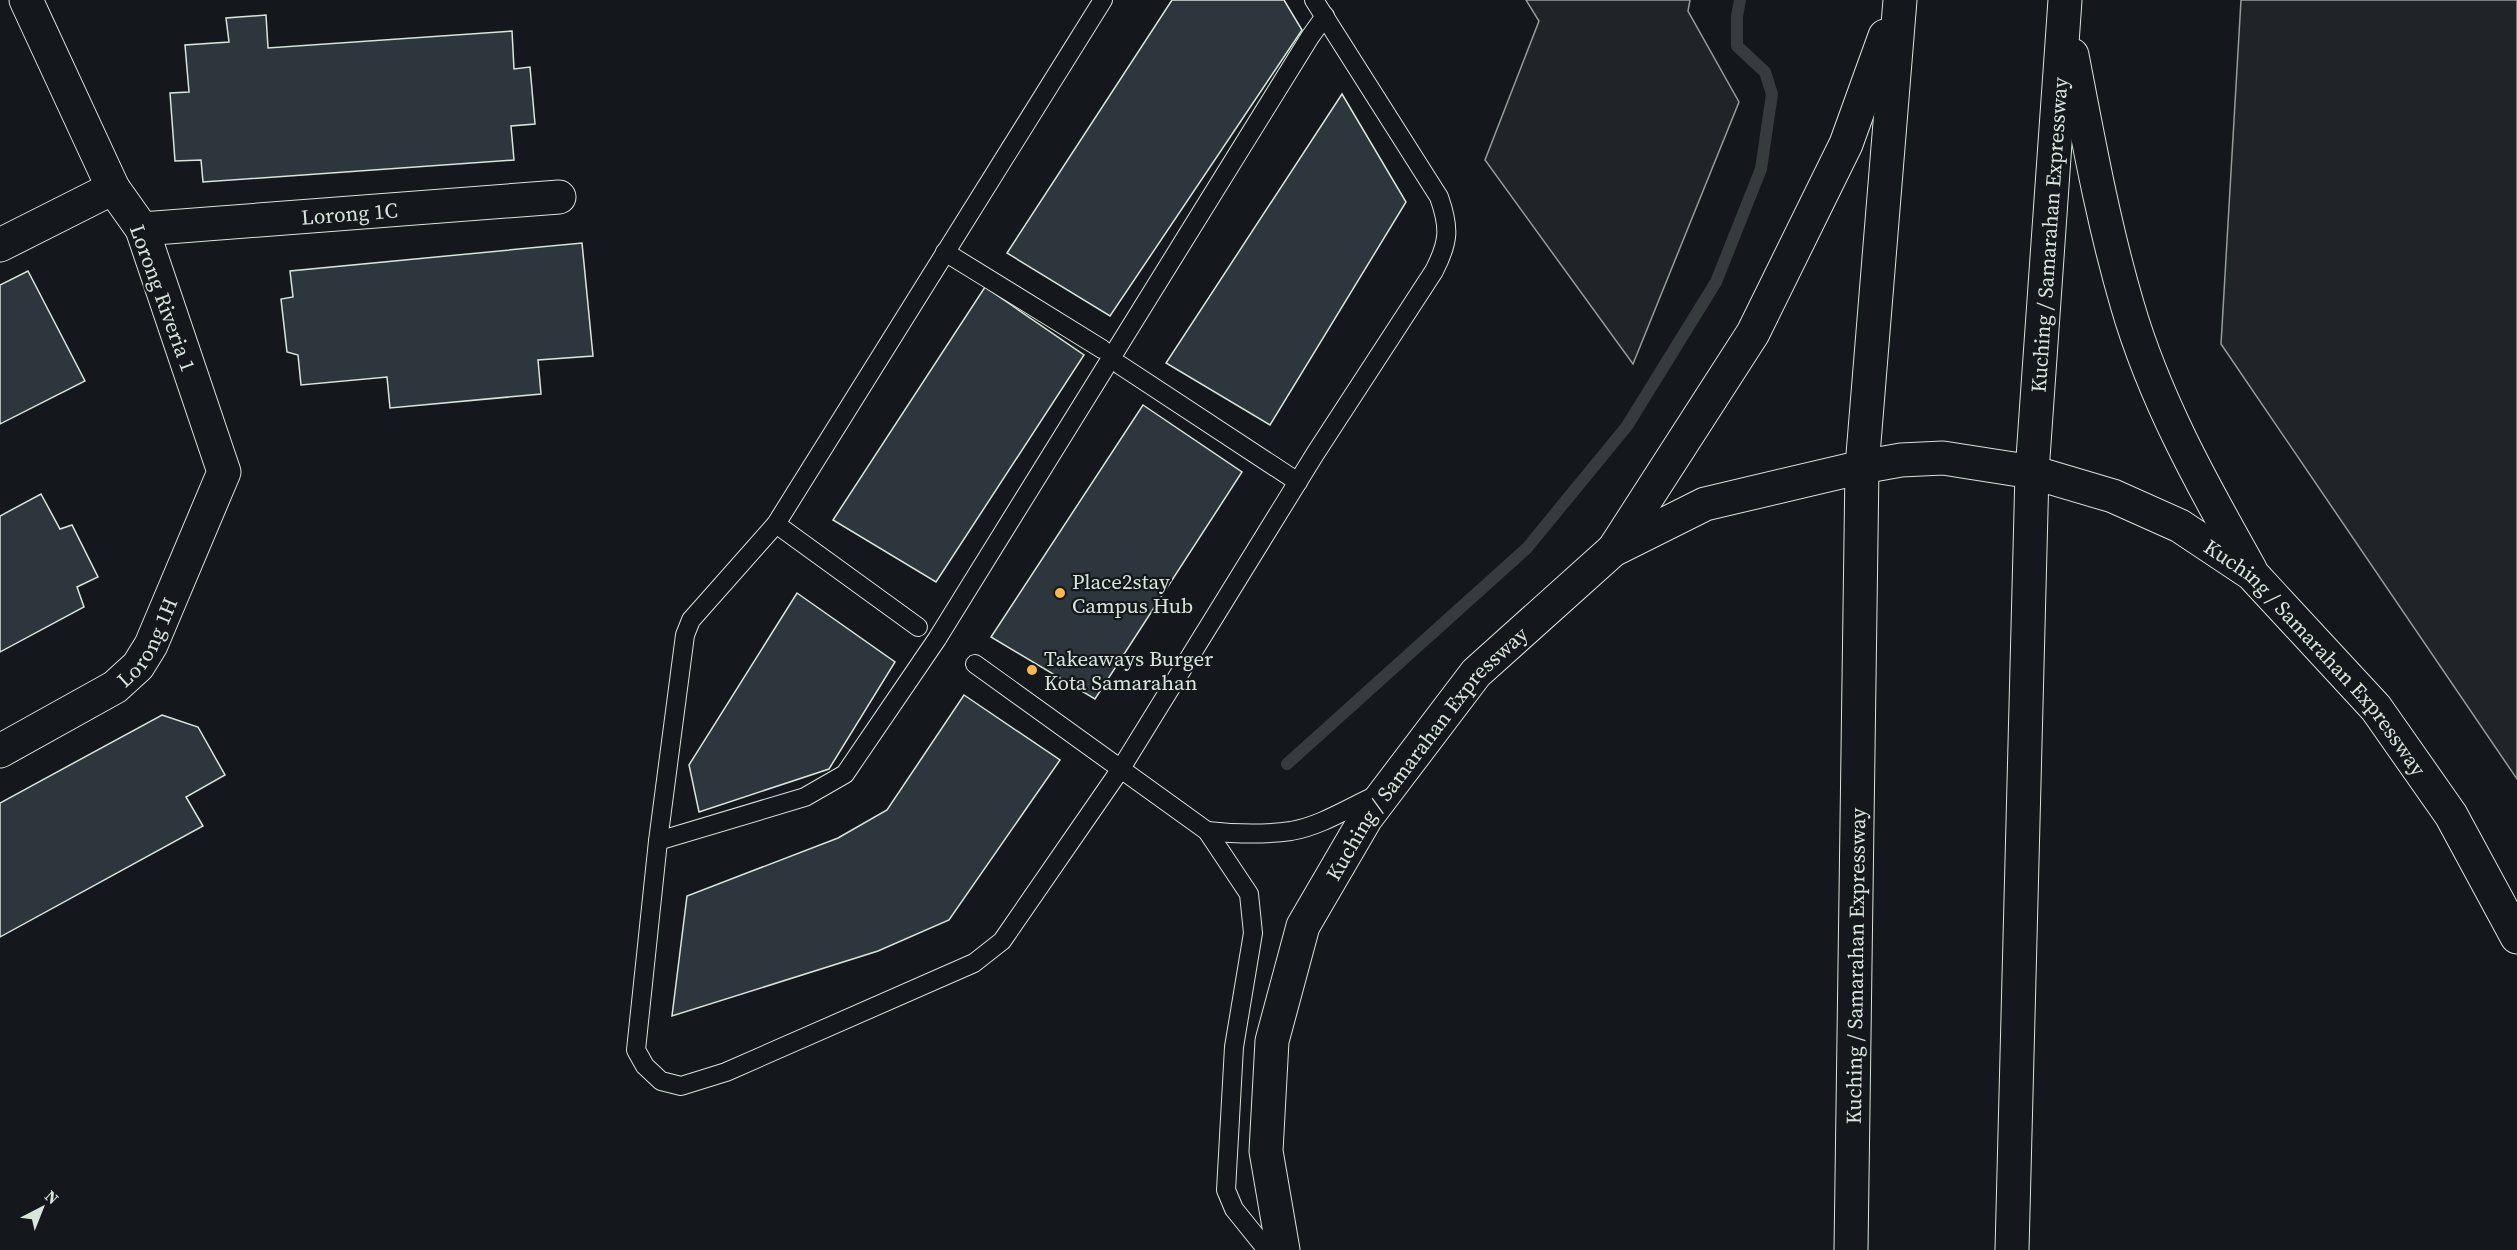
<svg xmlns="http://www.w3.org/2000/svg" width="2517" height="1250" font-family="'Source Serif 4',serif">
	<rect width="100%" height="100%" fill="#14181c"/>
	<g fill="#202428" stroke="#939e99" stroke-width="1.5">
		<polygon points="1526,0 1690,0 1688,11 1739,102 1633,364 1485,160 1539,21"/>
		<polygon points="2241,0 2517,0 2517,779 2221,344"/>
	</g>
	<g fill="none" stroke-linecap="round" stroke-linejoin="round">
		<polyline stroke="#363b3e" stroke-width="12" points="1287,764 1527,548 1627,426 1716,282 1761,169 1772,94 1765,72 1737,46 1737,16 1740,0"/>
	</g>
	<g fill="#2c363c" stroke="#d8e6dc" stroke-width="1.5">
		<polygon points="1172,0 1284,0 1302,30 1110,316 1007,253"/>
		<polygon points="266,15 268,48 512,31 514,69 530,67 535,124 511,126 514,160 203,182 201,160 175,161 170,93 189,92 185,45 229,42 226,18"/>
		<polygon points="1342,94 1406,202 1270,425 1166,363"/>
		<polygon points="582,243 593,356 538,360 541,394 390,408 387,377 301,385 298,355 287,352 281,299 293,297 290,271"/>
		<polygon points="28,271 85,381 0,424 0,285"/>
		<polygon points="985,287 1084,355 936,582 833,520"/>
		<polygon points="1143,405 1242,472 1095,699 991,637"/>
		<polygon points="41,494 60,529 72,525 98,577 77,587 84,607 0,652 0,516"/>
		<polygon points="797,593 895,662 829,769 699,812 689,765"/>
		<polygon points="964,695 1060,760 949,920 878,951 672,1016 687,896 838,838 887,810"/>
		<polygon points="162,715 198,727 225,775 186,797 203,826 0,937 0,803"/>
	</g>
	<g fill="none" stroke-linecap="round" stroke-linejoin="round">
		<g stroke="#d8e6dc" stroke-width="20">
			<g id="service">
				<path d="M1103,0L776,524L691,620L685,635L658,841L636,1050L645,1066L661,1081L681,1086L726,1072L974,963L1002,941L1120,770L1315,454L1434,271C1449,242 1450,228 1439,197L1314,0"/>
				<polyline points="945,252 1102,349"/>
				<polyline points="1120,365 1298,482"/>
				<polyline points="776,524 918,627"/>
				<polyline points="975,664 1207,831 1249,894 1253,933 1234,1047 1226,1190 1234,1209 1267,1250"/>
				<path d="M1207,831C1235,834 1263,835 1291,831C1321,826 1350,807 1377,795"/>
				<polyline points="658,841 805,797 845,774 937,639 1310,37 1325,16"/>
			</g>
		</g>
		<g stroke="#d8e6dc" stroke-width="35">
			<g id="minor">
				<path id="s1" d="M142,229L559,197"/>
				<polyline points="0,245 113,188"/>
				<path id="s2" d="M0,751L115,687L138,666L151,645L224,472L142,229L113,188L26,0"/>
			</g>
		</g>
		<g stroke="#d8e6dc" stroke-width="35">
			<g id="trunk">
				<path d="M2072,55C2088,138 2103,222 2127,304C2154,398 2202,484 2250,569"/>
				<polyline points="1614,549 1753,333 1846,144 1885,36"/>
				<path id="s3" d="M1283,1250L1266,1151L1272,1041L1303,926L1366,818L1476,673L1613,550L1705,504L1862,467L1901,460L1943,458L2032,472L2113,496L2180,526L2252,574L2376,708L2451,815L2517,937"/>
				<path id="s4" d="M1851,1250L1862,467L1900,0"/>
				<path id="s5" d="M2012,1250L2032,472L2065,0"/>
			</g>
		</g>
		<use href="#service" stroke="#14181c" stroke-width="18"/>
		<use href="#minor" stroke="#14181c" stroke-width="33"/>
		<use href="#trunk" stroke="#14181c" stroke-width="33"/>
	</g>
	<g fill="#ffb74d" stroke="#14181c" stroke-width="2">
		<circle cx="1060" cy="593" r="6"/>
		<circle cx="1032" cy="670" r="6"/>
	</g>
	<g text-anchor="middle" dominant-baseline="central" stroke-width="4.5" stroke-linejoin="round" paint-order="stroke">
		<g font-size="21" fill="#d8e6dc" stroke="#14181c">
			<text stroke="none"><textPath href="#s1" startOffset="208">Lorong 1C</textPath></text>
			<text stroke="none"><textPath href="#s5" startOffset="1016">Kuching / Samarahan Expressway</textPath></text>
			<text transform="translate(163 298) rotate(70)">Lorong Riveria 1</text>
			<text stroke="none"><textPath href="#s2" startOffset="188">Lorong 1H</textPath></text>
			<text stroke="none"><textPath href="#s3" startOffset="1605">Kuching / Samarahan Expressway</textPath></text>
			<text stroke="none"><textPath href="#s3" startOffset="543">Kuching / Samarahan Expressway</textPath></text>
			<text stroke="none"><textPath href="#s4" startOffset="284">Kuching / Samarahan Expressway</textPath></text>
		</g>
		<g font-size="21" fill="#d8e6dc" stroke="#14181c" text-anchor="start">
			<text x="1072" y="581">Place2stay<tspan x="1072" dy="24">Campus Hub</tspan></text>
			<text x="1044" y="658">Takeaways Burger<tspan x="1044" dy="24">Kota Samarahan</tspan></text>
		</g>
	</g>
	<g transform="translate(42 1208) rotate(42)" stroke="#14181c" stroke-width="4.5" paint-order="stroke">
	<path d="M0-4.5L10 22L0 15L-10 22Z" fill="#d8e6dc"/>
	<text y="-9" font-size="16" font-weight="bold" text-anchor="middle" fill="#d8e6dc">N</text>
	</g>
</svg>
